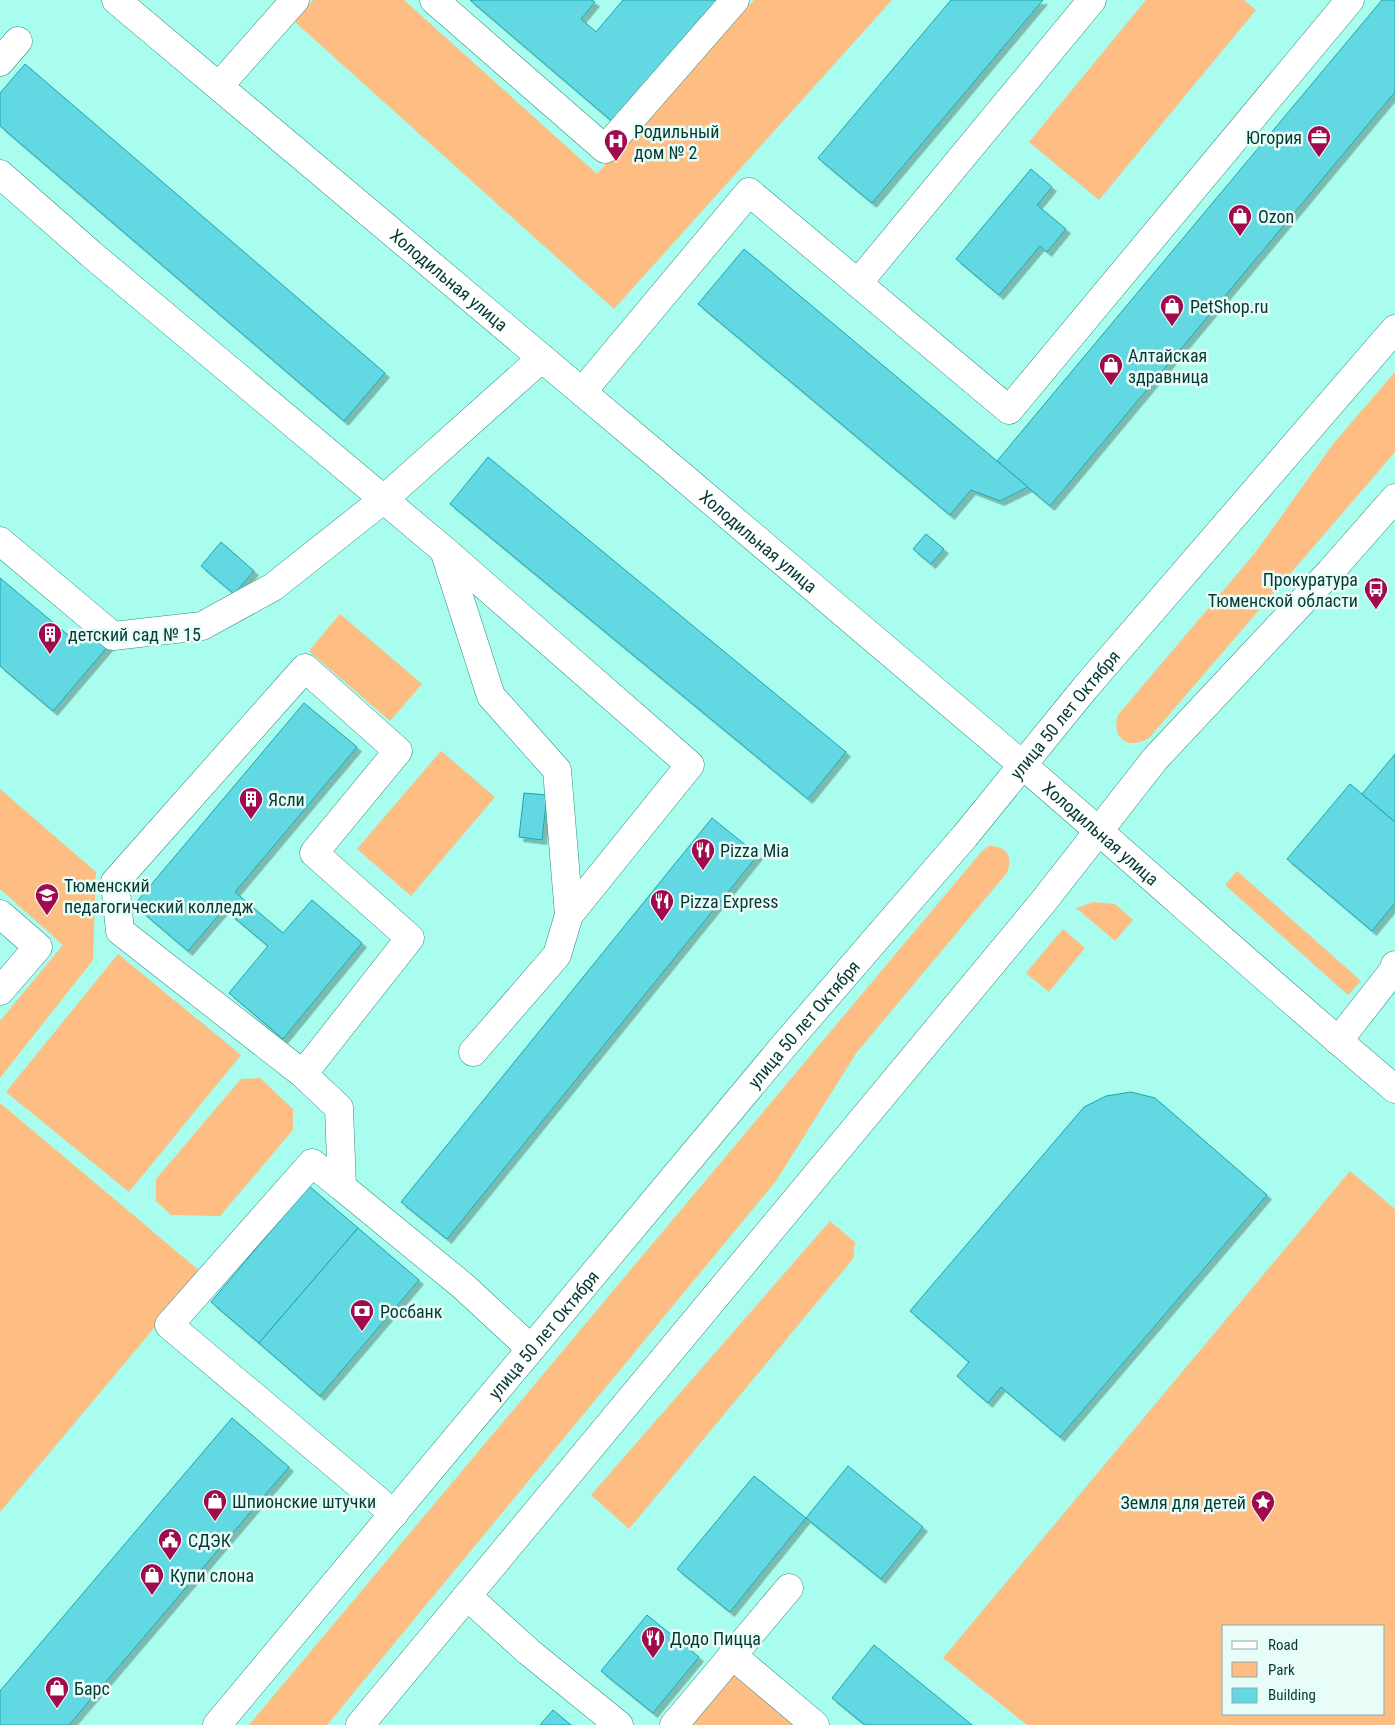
<svg xmlns="http://www.w3.org/2000/svg" width="1395" height="1725" font-family="'Roboto Condensed',sans-serif">
	<defs>
		<filter id="shadow"><feDropShadow dx="4.5" dy="4.5" stdDeviation="0" flood-color="#0004"/></filter>
	</defs>
	<rect width="100%" height="100%" fill="#a8fdef"/>
	<g fill="#fdbd83" fill-rule="evenodd">
		<polygon points="313,0 404,0 597,174 754,0 892,0 614,309 294,21"/>
		<polygon points="1146,0 1244,0 1256,10 1099,200 1029,142"/>
		<path d="M1395,372V452L1149,738C1128,751 1111,738 1118,715L1255,553L1333,444Z"/>
		<polygon points="340,614 422,684 390,721 309,651"/>
		<polygon points="441,751 495,797 411,896 357,849"/>
		<polygon points="0,789 96,872 93,960 0,1078 0,1021 63,945 0,889"/>
		<path d="M989,846C1007,845 1013,857 1007,873L857,1052L776,1181L327,1725H249L982,851Z"/>
		<polygon points="1237,871 1361,981 1348,995 1225,885"/>
		<polygon points="1093,902 1115,904 1133,920 1115,941 1076,908"/>
		<polygon points="1063,929 1085,948 1049,992 1026,973"/>
		<polygon points="118,954 241,1055 129,1192 6,1092"/>
		<polygon points="260,1078 293,1109 293,1130 220,1216 171,1215 156,1201 156,1179 241,1079"/>
		<polygon points="0,1103 201,1272 0,1512"/>
		<path d="M1350,1171L1395,1209V1725H1027L943,1658ZM1224,1626H1384V1714H1224Z"/>
		<polygon points="830,1221 855,1242 853,1259 629,1529 591,1495"/>
		<polygon points="732,1655 815,1725 674,1725"/>
	</g>
	<g fill="#62d8e2" stroke="#1da4ae" filter="url(#shadow)">
		<polygon points="470,0 592,0 595,2 581,19 596,32 623,0 719,0 614,123"/>
		<polygon points="951,0 1043,0 872,203 818,158"/>
		<polygon points="1382,0 1395,0 1395,92 1050,506 997,461"/>
		<polygon points="25,64 385,373 344,421 0,126 0,93"/>
		<polygon points="1031,169 1052,187 1037,205 1066,229 1047,252 1040,246 999,295 956,259"/>
		<polygon points="744,249 997,461 1028,487 1000,501 971,490 950,515 698,304"/>
		<polygon points="488,457 846,752 808,799 450,504"/>
		<polygon points="926,534 944,549 931,564 913,549"/>
		<polygon points="221,542 254,571 234,594 201,566"/>
		<polygon points="0,578 74,640 87,625 110,644 53,711 0,666"/>
		<polygon points="304,703 357,747 235,892 283,933 312,900 362,943 283,1039 229,993 268,946 224,909 188,951 134,905"/>
		<polygon points="1395,754 1395,822 1362,794"/>
		<polygon points="1350,784 1395,822 1395,903 1372,931 1287,859"/>
		<polygon points="524,793 547,795 542,840 519,837"/>
		<polygon points="712,818 758,855 447,1239 401,1202"/>
		<polygon points="1131,1092 1155,1098 1267,1195 1060,1437 1001,1387 988,1403 957,1376 969,1362 910,1311 1084,1107 1106,1096"/>
		<polygon points="309,1186 358,1228 259,1343 211,1302"/>
		<polygon points="358,1228 419,1280 320,1396 259,1343"/>
		<polygon points="232,1418 289,1467 69,1725 0,1725 0,1691"/>
		<polygon points="848,1466 923,1527 881,1579 806,1518"/>
		<polygon points="754,1476 806,1518 730,1612 677,1569"/>
		<polygon points="647,1615 699,1657 653,1713 601,1671"/>
		<polygon points="874,1645 972,1725 865,1725 832,1698"/>
		<polygon points="553,1710 571,1725 540,1725"/>
	</g>
	<g fill="none" stroke-linecap="round" stroke-linejoin="round">
		<g stroke="#348c80" stroke-width="29">
			<g id="minor">
				<path id="s1" d="M116,0C418,252 719,507 1019,762C1145,870 1268,982 1395,1089"/>
				<polyline points="434,0 605,149 735,0"/>
				<polyline points="0,62 18,41"/>
				<polyline points="219,86 295,0"/>
				<polyline points="0,174 91,254 444,550 690,765 569,915 557,955 473,1052"/>
				<polyline points="858,283 1092,0"/>
				<polyline points="582,392 749,192 1009,410 1350,0"/>
				<polyline points="0,541 113,636 202,626 273,587 384,499 542,358"/>
				<polyline points="444,550 491,696 557,770 569,915"/>
				<polyline points="0,914 38,947 0,991"/>
				<polyline points="1338,1041 1393,971 1395,965"/>
				<polyline points="303,1074 120,931 115,882 305,668 398,751 314,853 410,938 303,1074 339,1108 342,1187 463,1286 530,1348"/>
				<polyline points="342,1187 312,1163 169,1325 394,1514"/>
				<polyline points="467,1596 529,1652 619,1725"/>
				<polyline points="732,1655 815,1725"/>
				<polyline points="674,1725 789,1588"/>
			</g>
		</g>
		<g stroke="#348c80" stroke-width="29">
			<g id="major">
				<path id="s2" d="M217,1725L788,1041L965,836L1085,688L1395,329"/>
				<polyline points="360,1725 1043,902 1155,759 1330,572 1395,498"/>
			</g>
		</g>
		<use href="#minor" stroke="#fff" stroke-width="28"/>
		<use href="#major" stroke="#fff" stroke-width="28"/>
	</g>
	<defs>
		<g id="office-pin" transform="scale(1.25)"><path d="M0 17L-7.5 6A9.5 9.5 0 1 1 7.5 6Z" fill="#a10b4e" stroke="#e8fcf8"/><path d="M-6-3h4V-5.5h4V-3h4V5H-6ZM-1-4.5V-3h2v-1.5ZM-6 0V1H6V0Z" fill="#fff"/></g>
		<g id="hospital-pin" transform="scale(1.25)"><path d="M0 17L-7.5 6A9.5 9.5 0 1 1 7.5 6Z" fill="#a10b4e" stroke="#e8fcf8"/><path d="M-5-5h3v3.5h4V-5h3V5h-3V1.5h-4V5h-3Z" fill="#fff"/></g>
		<g id="shop-pin" transform="scale(1.25)"><path d="M0 17L-7.5 6A9.5 9.5 0 1 1 7.5 6Z" fill="#a10b4e" stroke="#e8fcf8"/><path d="M-5-2.5h2.3a2.7 3.5 0 0 1 5.4 0H5L5.5 6h-11ZM-1.5-2.5h3a1.5 2.3 0 0 0-3 0Z" fill="#fff"/></g>
		<g id="bus-pin" transform="scale(1.25)"><path d="M0 17L-7.5 6A9.5 9.5 0 1 1 7.5 6Z" fill="#a10b4e" stroke="#e8fcf8"/><path d="M-5-6H5V4H4V6H2V4H-2V6H-4V4H-5ZM-3.5-4V0h7V-4ZM-3.5 1.2v1.5H-2V1.2ZM2 1.2v1.5H3.5V1.2Z" fill="#fff"/></g>
		<g id="building-pin" transform="scale(1.25)"><path d="M0 17L-7.5 6A9.5 9.5 0 1 1 7.5 6Z" fill="#a10b4e" stroke="#e8fcf8"/><path d="M-4-6H4V6H1V3H-1V6H-4ZM-2.5-4.3h1.7v1.8h-1.7ZM.8-4.3h1.7v1.8H.8ZM-2.5-1h1.7V.8h-1.7ZM.8-1h1.7V.8H.8Z" fill="#fff"/></g>
		<g id="restaurant-pin" transform="scale(1.25)"><path d="M0 17L-7.5 6A9.5 9.5 0 1 1 7.5 6Z" fill="#a10b4e" stroke="#e8fcf8"/><path d="M-5-6h1v4h1v-4h1v4h1v-4h1v5L-1.5 .5V6h-2V.5L-5-1ZM5-6V6H3V1.5H1.5Q1.5-4 5-6Z" fill="#fff"/></g>
		<g id="university-pin" transform="scale(1.25)"><path d="M0 17L-7.5 6A9.5 9.5 0 1 1 7.5 6Z" fill="#a10b4e" stroke="#e8fcf8"/><path d="M0-5L7-2L0 1L-7-2ZM-4 1L0 2.5L4 1V4Q0 6-4 4Z" fill="#fff"/></g>
		<g id="bank-pin" transform="scale(1.25)"><path d="M0 17L-7.5 6A9.5 9.5 0 1 1 7.5 6Z" fill="#a10b4e" stroke="#e8fcf8"/><path d="M-6-4H6V4H-6ZM0-2.3a2.3 2.3 0 1 0 0 4.6a2.3 2.3 0 1 0 0-4.6Z" fill="#fff"/></g>
		<g id="sight-pin" transform="scale(1.25)"><path d="M0 17L-7.5 6A9.5 9.5 0 1 1 7.5 6Z" fill="#a10b4e" stroke="#e8fcf8"/><path d="M0-6L1.8-2.2L6-1.7L2.9 1.2L3.7 5.4L0 3.3L-3.7 5.4L-2.9 1.2L-6-1.7L-1.8-2.2Z" fill="#fff"/></g>
		<g id="civic-pin" transform="scale(1.25)"><path d="M0 17L-7.5 6A9.5 9.5 0 1 1 7.5 6Z" fill="#a10b4e" stroke="#e8fcf8"/><path d="M-.6-6.5H3V-4.5H.6V-3L4-1V1h2V6H-6V1h2V-1L-.6-3ZM-1.2 2.5V6h2.4V2.5Z" fill="#fff"/></g>
	</defs>
	<g fill-rule="evenodd">
		<use href="#office-pin" x="1319" y="137"/>
		<use href="#hospital-pin" x="616" y="141"/>
		<use href="#shop-pin" x="1240" y="216"/>
		<use href="#shop-pin" x="1172" y="306"/>
		<use href="#shop-pin" x="1111" y="365"/>
		<use href="#bus-pin" x="1376" y="589"/>
		<use href="#building-pin" x="50" y="634"/>
		<use href="#building-pin" x="251" y="799"/>
		<use href="#restaurant-pin" x="703" y="850"/>
		<use href="#university-pin" x="47" y="895"/>
		<use href="#restaurant-pin" x="662" y="901"/>
		<use href="#bank-pin" x="362" y="1311"/>
		<use href="#shop-pin" x="215" y="1501"/>
		<use href="#sight-pin" x="1263" y="1502"/>
		<use href="#civic-pin" x="170" y="1540"/>
		<use href="#shop-pin" x="152" y="1575"/>
		<use href="#restaurant-pin" x="653" y="1638"/>
		<use href="#shop-pin" x="57" y="1688"/>
	</g>
	<g text-anchor="middle" dominant-baseline="central" stroke-width="5" stroke-linejoin="round" paint-order="stroke">
		<g font-size="18" fill="#053a34" stroke="#e8fcf8" text-anchor="start">
			<text x="634" y="131">Родильный<tspan x="634" dy="21">дом № 2</tspan></text>
			<text x="1302" y="137" text-anchor="end">Югория</text>
			<text x="1258" y="216">Ozon</text>
			<text x="1190" y="306">PetShop.ru</text>
			<text x="1128" y="355">Алтайская<tspan x="1128" dy="21">здравница</tspan></text>
			<text x="1358" y="579" text-anchor="end">Прокуратура<tspan x="1358" dy="21">Тюменской области</tspan></text>
			<text x="68" y="634">детский сад № 15</text>
			<text x="268" y="799">Ясли</text>
			<text x="720" y="850">Pizza Mia</text>
			<text x="64" y="885">Тюменский<tspan x="64" dy="21">педагогический колледж</tspan></text>
			<text x="680" y="901">Pizza Express</text>
			<text x="380" y="1311">Росбанк</text>
			<text x="232" y="1501">Шпионские штучки</text>
			<text x="1246" y="1502" text-anchor="end">Земля для детей</text>
			<text x="188" y="1540">СДЭК</text>
			<text x="170" y="1575">Купи слона</text>
			<text x="670" y="1638">Додо Пицца</text>
			<text x="74" y="1688">Барс</text>
		</g>
		<g font-size="18" fill="#053a34" stroke="#e8fcf8">
			<text stroke="none"><textPath href="#s1" startOffset="435">Холодильная улица</textPath></text>
			<text stroke="none"><textPath href="#s1" startOffset="840">Холодильная улица</textPath></text>
			<text stroke="none"><textPath href="#s2" startOffset="1319">улица 50 лет Октября</textPath></text>
			<text stroke="none"><textPath href="#s1" startOffset="1290">Холодильная улица</textPath></text>
			<text stroke="none"><textPath href="#s2" startOffset="914">улица 50 лет Октября</textPath></text>
			<text stroke="none"><textPath href="#s2" startOffset="509">улица 50 лет Октября</textPath></text>
		</g>
	</g>
	<rect x="1222" y="1625" width="162" height="90" fill="#e8fcf8" stroke="#8daeaa"/>
	<rect x="1232" y="1641" width="25" height="8" fill="#ffffff" stroke="#8daeaa"/>
	<text x="1268" y="1650" font-size="15" fill="#053a34">Road</text>
	<rect x="1232" y="1662" width="25" height="15" fill="#fdbd83" stroke="#8daeaa"/>
	<text x="1268" y="1675" font-size="15" fill="#053a34">Park</text>
	<rect x="1232" y="1688" width="25" height="15" fill="#62d8e2" stroke="#8daeaa"/>
	<text x="1268" y="1700" font-size="15" fill="#053a34">Building</text>
</svg>
